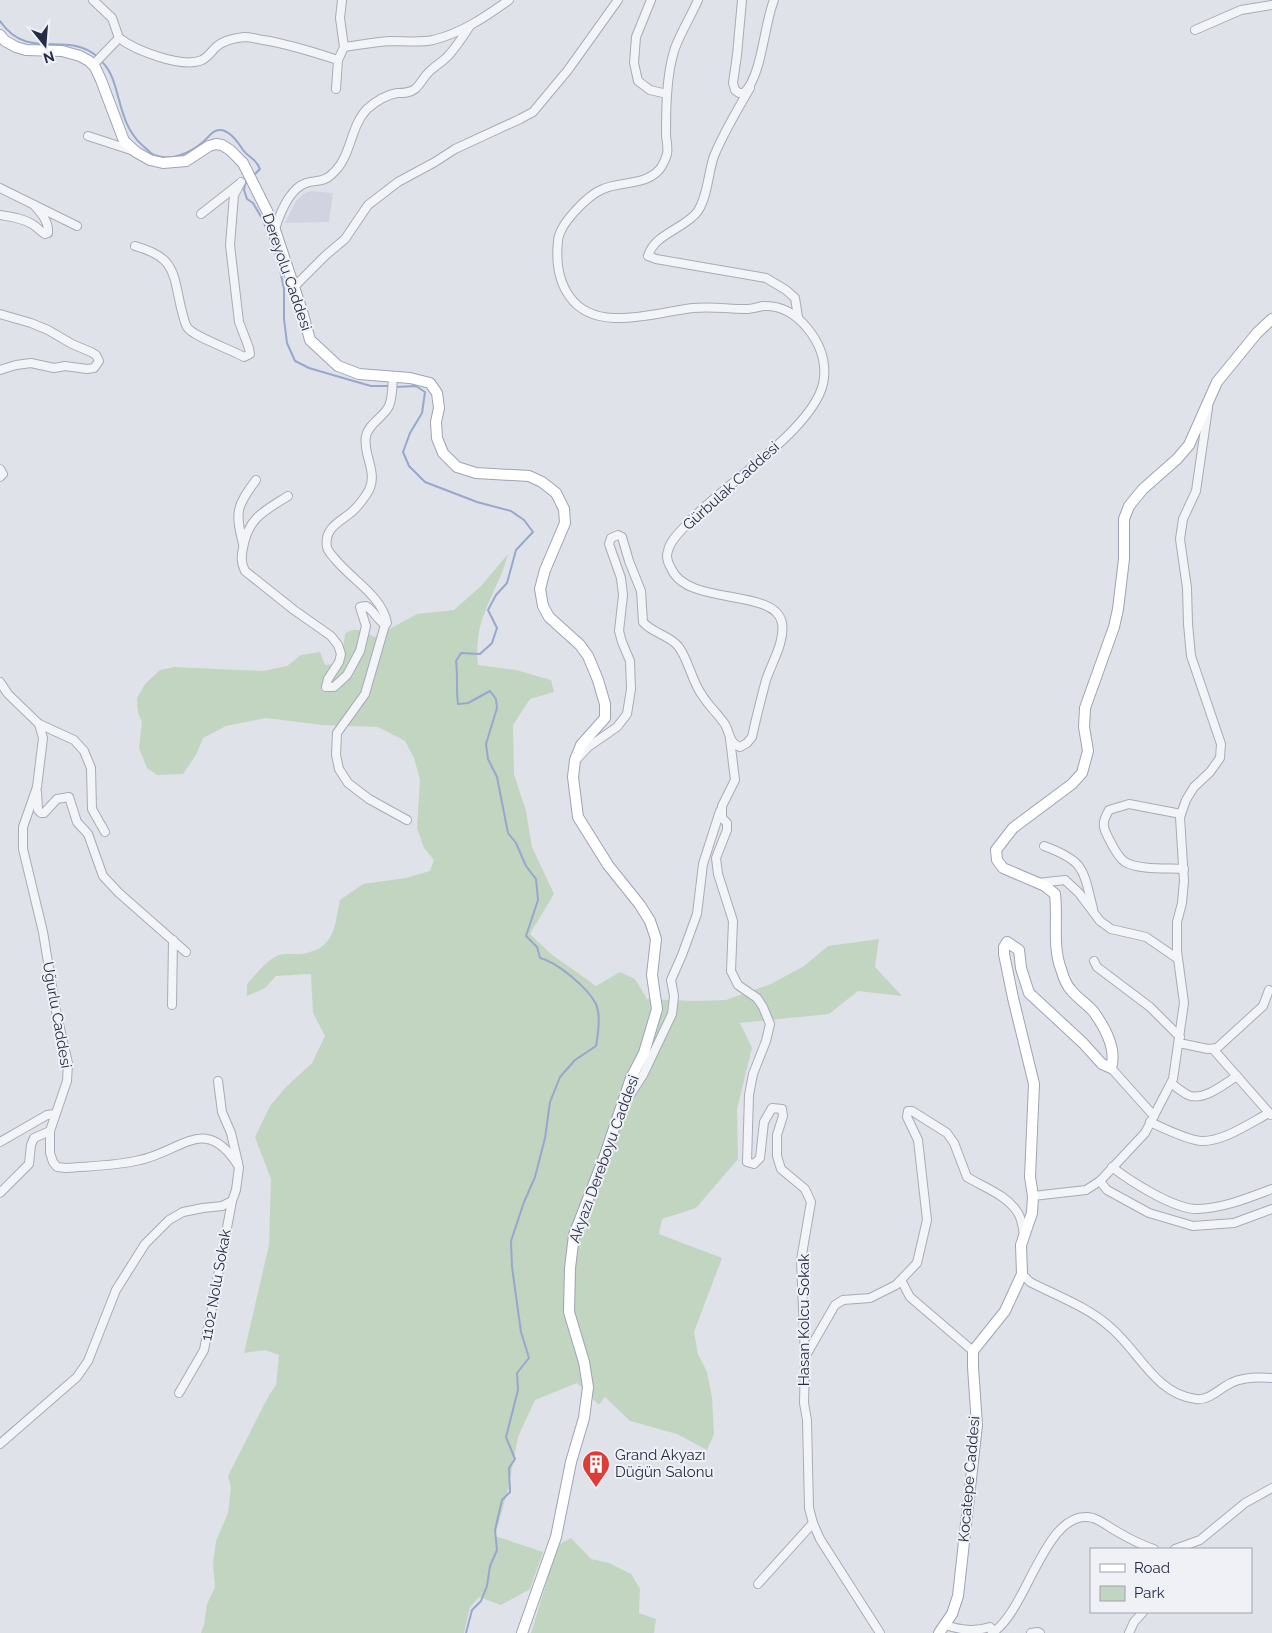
<svg xmlns="http://www.w3.org/2000/svg" width="1272" height="1633" font-family="Raleway,sans-serif">
	<rect width="100%" height="100%" fill="#e0e2ea"/>
	<polygon fill="#d1d4e0" points="311,191 333,193 329,222 285,223 296,201 303,194"/>
	<g fill="#c1d5c0">
		<path d="M508,554C503,575 492,592 485,612C478,628 476,647 478,665L516,670L551,680L554,692L530,699L513,725L514,774L526,811L532,847L554,894L530,934L551,954L596,986L620,972L635,979L647,999L694,1001L726,1000L771,984L804,966L828,946L879,939L875,967L902,996L858,991L829,1014L740,1023L752,1048L737,1109L738,1159L696,1208L662,1219L659,1234L722,1258L694,1332L698,1354L707,1372L712,1398L714,1434L707,1450L677,1434L630,1421L605,1397L599,1405L577,1383L535,1400L518,1437L508,1489L495,1536L543,1552L530,1589L501,1605L479,1597L470,1607L464,1633H201L204,1625L207,1604L215,1587L213,1563L216,1541L228,1513L231,1487L228,1476L269,1395L276,1385L279,1355L265,1350L244,1353L269,1245L271,1179L255,1137L270,1106L287,1086L312,1063L325,1036L313,1013L311,974L276,976L265,988L247,996V984C256,975 266,960 279,955C286,953 295,955 302,954C335,948 334,928 340,900L363,884L406,878L430,871L434,860L424,848L417,828L420,780L414,758L405,741L378,727L322,725L266,718L226,726L203,738L196,755L183,774L157,775L147,768L139,748L142,722L138,713L137,698L145,684L160,670L174,667L263,671L287,666L301,655L320,652L325,665L335,664L343,649L345,634C355,625 364,632 375,637L417,614L454,610L481,586Z"/>
		<polygon points="571,1538 591,1559 609,1563 631,1574 640,1589 639,1613 656,1619 654,1633 531,1633 558,1545"/>
	</g>
	<g fill="none" stroke-linecap="round" stroke-linejoin="round">
		<g stroke="#97a7ce" stroke-width="2">
			<path d="M0,21C29,63 66,29 98,57"/>
			<path d="M101,61C122,79 115,121 142,145C146,148 150,153 154,155C171,162 190,153 203,142C209,137 213,129 221,130C230,131 238,142 243,150C249,158 256,158 260,169L254,175"/>
			<polyline points="249,180 245,184 244,190 247,199 253,203 263,220 278,260 284,289 284,319 287,343 295,361 309,368 350,380 371,386 390,386"/>
			<path d="M395,387L416,386L425,392L422,413L410,433L403,452L409,466L425,482L477,502L511,511L524,520L533,532L516,550L507,583L496,595L488,610L497,628L492,643L480,654L461,653L456,661C458,676 456,690 458,704L468,703L490,691L496,699L497,708L486,744L488,759L497,777L508,833L516,843L526,866L536,879L538,900L526,936L537,947L540,958C557,962 588,988 596,1004C601,1016 598,1034 596,1046L575,1060L560,1077L550,1102L545,1138L535,1177L524,1202L511,1241L512,1267L521,1332L529,1358L517,1373L518,1390L506,1437L515,1459L509,1468L510,1492L502,1500L495,1530L497,1550L490,1566L487,1586L481,1601L472,1610L466,1633"/>
		</g>
		<g stroke="#a8abb8" stroke-width="10">
			<g id="minor">
				<path d="M93,0L112,18L119,38C135,50 182,69 202,60C208,57 211,52 216,47C224,40 234,38 244,37C251,37 257,39 263,40C289,44 313,52 338,60"/>
				<polyline points="651,0 636,37 634,63 638,81 650,90 667,94"/>
				<path d="M742,0L737,55L733,83L735,90L739,93H744C762,76 764,24 774,0"/>
				<polyline points="1195,30 1241,10 1272,5"/>
				<path d="M344,47C359,45 375,42 390,41C405,41 419,43 433,40C462,33 485,17 509,0"/>
				<polyline points="93,65 119,38"/>
				<path d="M750,88C737,110 724,132 714,156C708,173 708,195 698,211C685,229 655,233 648,256L656,259L766,278L786,290L795,298L798,317"/>
				<polyline points="336,89 338,60 344,47 340,18 342,0"/>
				<polyline points="88,136 134,151"/>
				<polyline points="0,188 77,226"/>
				<polyline points="201,214 238,185"/>
				<path d="M0,215C12,217 22,218 32,224C37,227 40,231 45,234L48,233C49,221 41,213 34,205"/>
				<path d="M275,229C280,213 289,189 306,183C316,180 324,182 331,175C352,158 349,128 367,109C375,102 386,95 397,93C404,93 410,93 415,89C421,84 424,76 430,71C435,66 442,62 447,57C456,48 463,36 470,26"/>
				<path d="M135,246C175,257 173,272 181,308C183,314 184,322 187,327C192,336 232,350 244,357L250,354L249,348L239,322L230,245L234,195L241,182"/>
				<polyline points="294,287 326,255 345,239 368,205 398,182 435,162 455,149 520,119 533,112 568,70 618,0"/>
				<polyline points="0,314 31,323 48,330 72,344 91,352 96,355 99,361 94,368 87,369 65,366 54,368 31,363 16,365 0,370"/>
				<path d="M393,376C392,387 393,396 389,406C383,418 369,423 366,436C362,456 381,474 366,495C362,501 355,510 348,515C337,523 324,530 327,547C328,552 332,555 335,559C352,580 382,596 387,623L385,625L365,694L337,733L336,755L339,769L348,783L369,799L407,820"/>
				<polyline points="0,469 3,474 0,477"/>
				<path d="M288,496C264,511 248,518 243,548C241,557 241,563 245,571L294,610L331,636L338,645L341,654L339,662L328,679L326,687H334L347,675L360,651L366,626L360,607L366,606C374,611 377,619 385,625"/>
				<path d="M243,544C235,512 236,507 256,480"/>
				<path d="M0,682L8,694L39,724L43,738L37,787L23,827V849L43,932L56,1011L68,1063L67,1081L50,1131V1153L53,1162L57,1167L66,1168C90,1166 116,1166 140,1160C182,1151 206,1113 239,1167L236,1190L232,1201L222,1206L203,1208L183,1212L169,1220L145,1244L116,1290L88,1361L77,1377L0,1444"/>
				<polyline points="39,724 74,740 84,751 91,768 92,809 105,832"/>
				<polyline points="730,739 735,780 722,806 722,818 727,823 727,830 716,858 718,874 733,921 731,971 738,985 757,998 763,1007 770,1024 766,1041 753,1074 749,1095 747,1162 754,1164 760,1158 764,1122 772,1108 782,1109 783,1116 777,1135 777,1156 781,1169 805,1189 811,1202 801,1260 805,1357 804,1403 807,1420 809,1508 813,1523 820,1539 880,1633"/>
				<path d="M578,758L588,747L617,727L627,714L631,689L630,661L622,642L619,631L623,595L621,578L609,544L611,538L618,535L622,537L629,561L641,591L643,622C652,633 669,635 678,646C688,658 692,682 702,695C708,705 717,713 724,723C730,731 728,743 740,747L747,743L752,737C756,718 761,699 766,680C772,662 785,642 782,623C775,587 687,607 671,568C668,563 666,556 668,551C670,540 681,531 688,523C721,486 820,426 824,378C826,359 820,344 808,329C797,315 783,305 763,306C757,307 752,309 746,309C727,309 712,306 693,308C656,312 596,334 570,297C558,281 556,260 558,241C559,224 588,195 603,189C621,181 644,186 659,170C662,167 666,158 667,154C668,149 667,142 666,136C666,122 666,109 667,95C668,79 670,63 675,48C681,32 691,16 698,0"/>
				<polyline points="37,792 38,810 41,813 44,813 57,799 69,797 77,822 88,834 103,876 119,893 186,952"/>
				<path d="M1181,814L1129,804L1109,810C1102,822 1102,826 1109,839C1112,845 1119,858 1125,862C1138,870 1168,868 1184,869"/>
				<path d="M1044,846C1085,861 1083,869 1093,909"/>
				<polyline points="1038,883 1065,880 1079,893 1100,921 1111,929 1146,937 1178,959"/>
				<polyline points="1094,961 1097,967 1150,1007 1180,1037"/>
				<polyline points="172,1005 173,940"/>
				<polyline points="1179,1043 1208,1049 1217,1048 1263,1006 1269,990"/>
				<polyline points="1213,1049 1271,1115"/>
				<polyline points="1111,1068 1154,1116"/>
				<polyline points="218,1081 222,1112 231,1133 238,1163"/>
				<path d="M1171,1083C1176,1087 1182,1092 1188,1095C1203,1102 1224,1084 1237,1076"/>
				<polyline points="626,1101 643,1075 672,1014 674,996 671,980 682,955 697,914 703,864 720,811"/>
				<path d="M1150,1122C1163,1128 1187,1140 1201,1141C1223,1142 1250,1123 1269,1113"/>
				<polyline points="0,1142 47,1115 55,1114"/>
				<path d="M1112,1167C1130,1181 1175,1210 1198,1209C1224,1208 1248,1198 1272,1189"/>
				<polyline points="1100,1181 1107,1190 1149,1213 1193,1226 1234,1223 1272,1209"/>
				<polyline points="0,1193 29,1164 31,1145 34,1138 50,1131"/>
				<polyline points="1033,1196 1086,1190 1100,1181 1145,1133 1173,1079 1184,1003 1177,951 1177,922 1182,903 1184,881 1180,817 1186,800 1194,787 1210,772 1220,758 1221,744 1191,656 1188,624 1187,588 1180,539 1183,519 1196,491 1208,408"/>
				<path d="M1022,1274L1030,1282C1057,1296 1088,1307 1110,1327C1139,1351 1155,1394 1196,1399C1209,1401 1220,1388 1231,1383C1243,1377 1258,1377 1272,1378"/>
				<polyline points="901,1280 910,1297 973,1351"/>
				<path d="M805,1357L835,1305L843,1300L870,1298L896,1285L917,1263L927,1220L918,1140L907,1117L908,1111H912L947,1133L954,1143L967,1177C985,1188 1007,1195 1018,1213C1022,1219 1023,1229 1024,1236"/>
				<polyline points="179,1393 204,1350 232,1201"/>
				<polyline points="1175,1549 1200,1540 1245,1503 1272,1488"/>
				<polyline points="758,1584 813,1523"/>
				<path d="M945,1625C961,1630 974,1632 990,1627L994,1631"/>
				<path d="M992,1633C1028,1611 1045,1506 1093,1518C1100,1520 1109,1527 1116,1531C1128,1538 1141,1545 1154,1549"/>
				<polyline points="1031,1633 1038,1632 1040,1633"/>
				<polyline points="1129,1633 1134,1622 1143,1612"/>
			</g>
		</g>
		<g stroke="#9ea3b7" stroke-width="12">
			<g id="major">
				<polyline points="0,35 5,41 16,47 26,50 62,51 80,56 89,61 95,67 101,80 124,141 136,152 150,160 163,163 186,161 209,146 216,144 222,145 230,150 243,163 272,221 302,311 310,340 338,366 359,374 410,378 430,383 437,393 439,408 436,422 437,438 443,453 457,467 476,473 529,476 542,482 556,493 564,509 565,523 545,570 540,589 543,606 549,617 580,645 588,656 598,680 605,704 605,718 581,745 575,760 573,777 578,817 608,865 640,905 650,921 656,939 652,975 657,1009 644,1053 631,1078 605,1155 574,1235 570,1268 569,1312 584,1362 588,1387 584,1418 571,1462 556,1537 522,1633"/>
				<path d="M939,1633L952,1614L958,1596L977,1425L973,1367V1351L1005,1311L1022,1274L1021,1245L1032,1213L1033,1196L1030,1177L1034,1084L1013,998L1004,954V947L1007,942L1019,950L1021,968L1029,993L1083,1043L1102,1064L1111,1068C1117,1049 1104,1026 1093,1011C1086,1003 1077,998 1071,990C1066,985 1063,976 1061,969C1052,945 1058,919 1055,894L1045,886L1003,868L997,860L996,850L1013,828L1072,784L1082,773L1088,751L1084,727L1085,708L1114,627L1118,609L1124,559V519L1129,506L1143,489L1177,459L1189,445L1217,382L1257,333L1272,319"/>
			</g>
		</g>
		<use href="#minor" stroke="#f3f4f8" stroke-width="8"/>
		<use href="#major" stroke="#fff" stroke-width="10"/>
	</g>
	<defs>
		<g id="building-pin" transform="scale(1.4375)"><path d="M0 17L-7.5 6A9.5 9.5 0 1 1 7.5 6Z" fill="#dd3d37" stroke="#eff1f7"/><path d="M-4-6H4V6H1V3H-1V6H-4ZM-2.5-4.3h1.7v1.8h-1.7ZM.8-4.3h1.7v1.8H.8ZM-2.5-1h1.7V.8h-1.7ZM.8-1h1.7V.8H.8Z" fill="#fff"/></g>
	</defs>
	<g fill-rule="evenodd">
		<use href="#building-pin" x="596" y="1464"/>
	</g>
	<g text-anchor="middle" dominant-baseline="central" stroke-width="4" stroke-linejoin="round" paint-order="stroke">
		<g font-size="15" fill="#262c44" stroke="#eff1f7">
			<text transform="translate(287 272) rotate(71)">Dereyolu Caddesi</text>
			<text transform="translate(731 486) rotate(-42)">Gürbulak Caddesi</text>
			<text transform="translate(57 1015) rotate(80)">Uğurlu Caddesi</text>
			<text transform="translate(604 1159) rotate(-70)">Akyazı Dereboyu Caddesi</text>
			<text transform="translate(216 1285) rotate(-80)">1102 Nolu Sokak</text>
			<text transform="translate(804 1320) rotate(-90)">Hasan Kolcu Sokak</text>
			<text transform="translate(969 1479) rotate(-85)">Kocatepe Caddesi</text>
		</g>
		<g font-size="15" fill="#262c44" stroke="#eff1f7" text-anchor="start">
			<text x="615" y="1455">Grand Akyazı<tspan x="615" dy="17">Düğün Salonu</tspan></text>
		</g>
	</g>
	<rect x="1090" y="1548" width="162" height="65" fill="#eff1f7" stroke="#9fa2af"/>
	<rect x="1100" y="1564" width="25" height="8" fill="#ffffff" stroke="#9fa2af"/>
	<text x="1134" y="1573" font-size="15" fill="#262c44">Road</text>
	<rect x="1100" y="1586" width="25" height="15" fill="#c1d5c0" stroke="#9fa2af"/>
	<text x="1134" y="1598" font-size="15" fill="#262c44">Park</text>
	<g transform="translate(45 45) rotate(163)" stroke="#eff1f7" stroke-width="4" paint-order="stroke">
	<path d="M0-4L9 19L0 12L-9 19Z" fill="#262c44"/>
	<text y="-8" font-size="14" font-weight="bold" text-anchor="middle" fill="#262c44">N</text>
	</g>
</svg>
